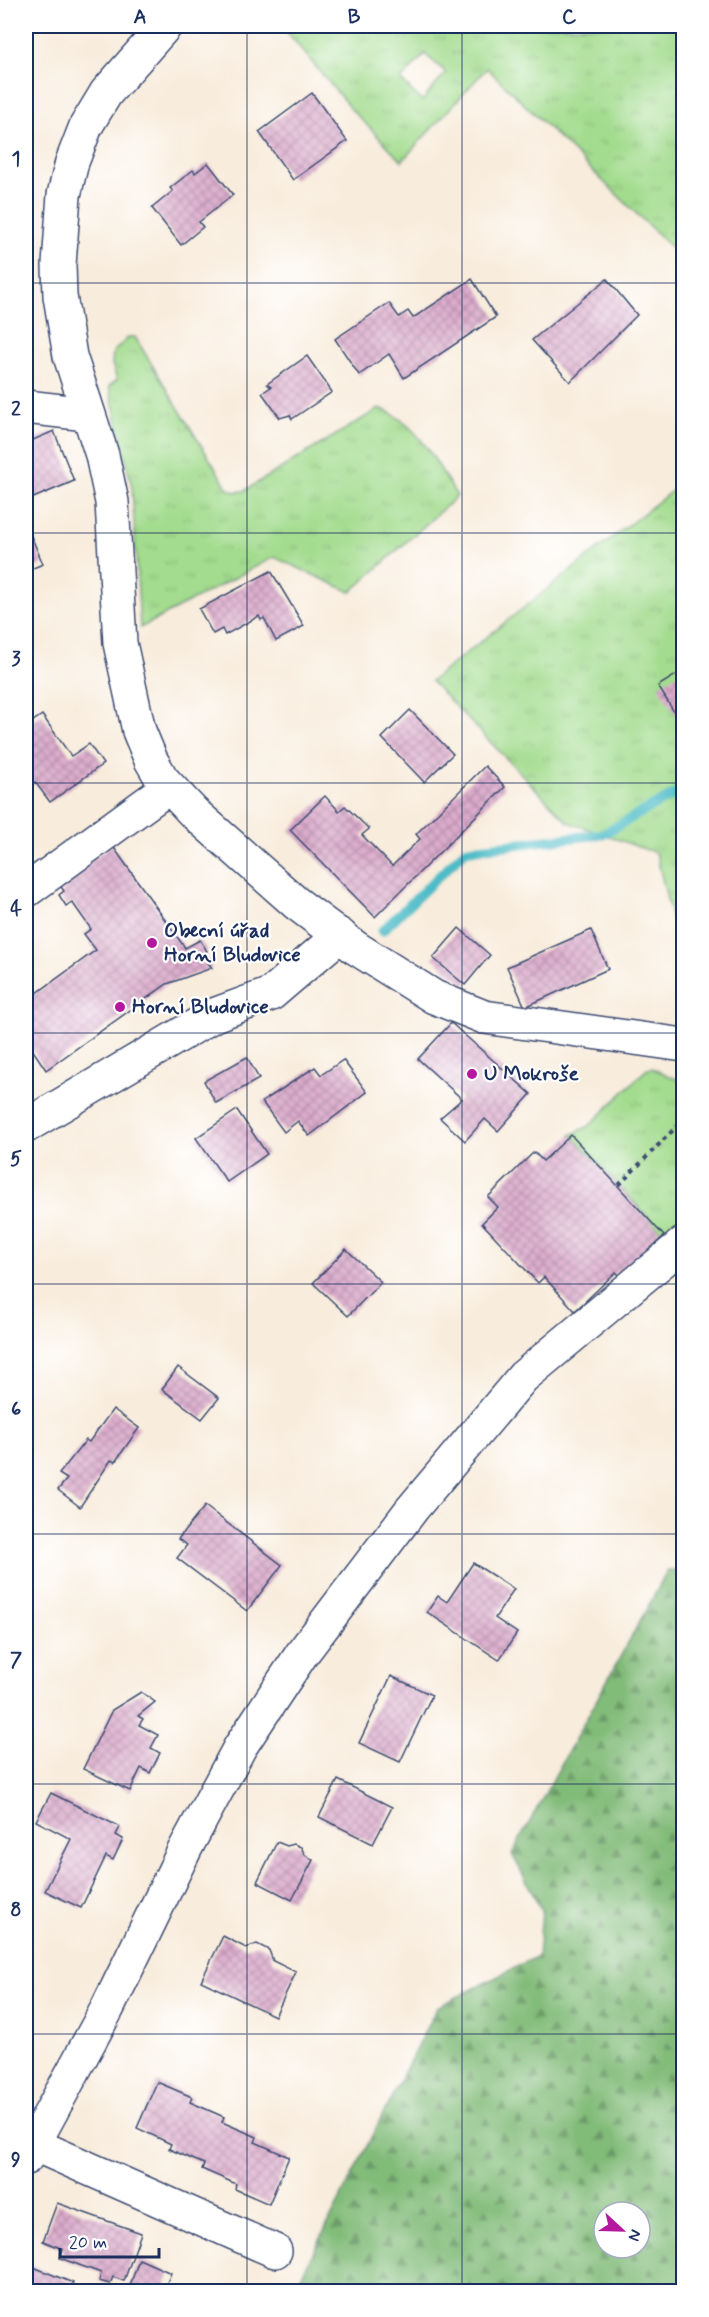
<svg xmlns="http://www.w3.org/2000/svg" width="709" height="2317" font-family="Mynerve,sans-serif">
	<defs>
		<pattern id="grass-tufts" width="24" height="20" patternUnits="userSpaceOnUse" patternTransform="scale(1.5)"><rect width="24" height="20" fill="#a3dc8e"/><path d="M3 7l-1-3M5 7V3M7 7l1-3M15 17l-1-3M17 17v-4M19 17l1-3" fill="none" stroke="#8cbd7d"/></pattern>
		<pattern id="forest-firs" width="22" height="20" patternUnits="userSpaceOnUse" patternTransform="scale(1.5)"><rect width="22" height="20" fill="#82bc79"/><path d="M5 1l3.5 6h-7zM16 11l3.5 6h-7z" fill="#6a9966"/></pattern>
		<pattern id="building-cross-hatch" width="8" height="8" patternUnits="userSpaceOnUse" patternTransform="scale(1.5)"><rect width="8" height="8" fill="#dcaccc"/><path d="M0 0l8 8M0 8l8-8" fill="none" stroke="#b28ca9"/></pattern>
	</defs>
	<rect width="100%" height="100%" fill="#fff"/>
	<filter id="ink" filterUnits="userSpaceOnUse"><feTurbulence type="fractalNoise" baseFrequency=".0167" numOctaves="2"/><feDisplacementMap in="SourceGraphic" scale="12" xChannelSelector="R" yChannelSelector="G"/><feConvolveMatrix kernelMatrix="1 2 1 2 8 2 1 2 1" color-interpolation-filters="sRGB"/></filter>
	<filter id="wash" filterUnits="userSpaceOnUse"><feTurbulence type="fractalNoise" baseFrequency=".008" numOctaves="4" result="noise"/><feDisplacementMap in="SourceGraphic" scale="24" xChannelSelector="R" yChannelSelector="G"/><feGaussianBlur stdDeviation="1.35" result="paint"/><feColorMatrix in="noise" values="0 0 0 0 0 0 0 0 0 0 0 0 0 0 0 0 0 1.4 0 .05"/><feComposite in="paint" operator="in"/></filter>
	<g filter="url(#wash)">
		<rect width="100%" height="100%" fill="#f8ecdc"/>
		<g fill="url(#grass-tufts)" stroke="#5f8676" stroke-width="1.5" fill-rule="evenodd">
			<path d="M282,26H683V259L487,68L402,161L351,109ZM425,54L446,73L422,101L401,80Z"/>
			<path d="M129,337H135L228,489L235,492L244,491L380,408C420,424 435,462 457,496L351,592L274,557L140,628L132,488L109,386L117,380L112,364L113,352Z"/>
			<polygon points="683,482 683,966 656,853 568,822 431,681"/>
			<polygon points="652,1068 683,1082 683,1219 665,1235 571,1135 589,1126 646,1070"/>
		</g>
		<path fill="url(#forest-firs)" stroke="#4e766c" stroke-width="1.5" fill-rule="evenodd" d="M668,1570H684L683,2291L334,2292L301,2277L437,2007L538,1956L542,1911L512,1854ZM604,2212H640V2248H604Z"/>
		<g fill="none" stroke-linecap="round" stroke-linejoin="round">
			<polyline stroke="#4ebcc7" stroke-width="10" points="382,931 466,850 603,834 684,789"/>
		</g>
		<g id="blocks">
			<g fill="url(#building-cross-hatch)">
				<polygon points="312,93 347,141 293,180 259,132"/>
				<polygon points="208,163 233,195 199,222 203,227 181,245 152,208 173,191 170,188 193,170 195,173"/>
				<polygon points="472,279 496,317 404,378 389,354 359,375 335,339 389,303 399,317 408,311 413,318"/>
				<polygon points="607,279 637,315 570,382 532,340"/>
				<polygon points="307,356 332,392 292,419 290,415 280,418 262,393 271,387 267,384"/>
				<polygon points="54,431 74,481 26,501 26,443"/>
				<polygon points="26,524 43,564 26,571"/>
				<polygon points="271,571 304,626 276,641 264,618 261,620 259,616 225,635 222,629 213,634 199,609"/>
				<polygon points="684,670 684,728 658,686"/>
				<polygon points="410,710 453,754 424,782 382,738"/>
				<polygon points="42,715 71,756 89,744 103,764 50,802 35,782 26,788 26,726"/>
				<polygon points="485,766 505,787 375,917 290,830 325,796 339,811 345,806 369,829 362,835 392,866 420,839 416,834"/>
				<polygon points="112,845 185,948 200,940 207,951 202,954 212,968 167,984 46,1070 26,1040 26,1001 96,950 84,934 91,929 72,902 66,906 59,895 64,891 58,882"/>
				<polygon points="459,928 490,955 465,985 433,958"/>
				<polygon points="591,930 608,969 525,1007 507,967"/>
				<polygon points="451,1023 531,1094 498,1131 485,1119 465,1141 440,1118 462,1099 418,1059"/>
				<polygon points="247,1057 259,1079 216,1103 204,1081"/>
				<polygon points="343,1060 367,1092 309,1136 298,1121 284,1132 262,1102 315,1067 321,1075"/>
				<polygon points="237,1110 267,1154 227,1182 196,1138"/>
				<polygon points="571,1135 664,1236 621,1277 616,1272 575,1311 544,1277 538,1283 482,1223 498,1207 488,1197 534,1152 543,1161"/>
				<polygon points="346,1249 381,1282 348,1316 313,1283"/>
				<polygon points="178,1367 219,1398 202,1419 162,1389"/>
				<polygon points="113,1409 139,1428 115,1462 111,1460 80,1507 58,1490 67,1479 59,1474 86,1440 89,1442"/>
				<polygon points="205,1506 282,1565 247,1611 177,1558 187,1545 178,1539"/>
				<polygon points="473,1563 514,1589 495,1618 517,1633 499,1660 427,1612 438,1596 447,1602"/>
				<polygon points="391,1676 432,1695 400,1762 359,1743"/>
				<polygon points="141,1692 155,1702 138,1716 143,1719 139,1725 158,1735 151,1748 160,1753 150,1773 141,1768 130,1791 83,1769 112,1710"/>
				<polygon points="338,1780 392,1807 373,1844 319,1817"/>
				<polygon points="51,1793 120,1827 116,1835 123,1839 113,1860 106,1856 81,1908 45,1891 71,1839 36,1821"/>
				<polygon points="277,1842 287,1846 294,1844 301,1847 305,1855 313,1860 292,1900 257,1882"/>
				<polygon points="223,1936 246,1948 257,1944 269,1950 273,1961 296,1972 275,2016 201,1981"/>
				<polygon points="157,2082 192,2097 190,2102 224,2117 222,2122 257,2137 255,2142 289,2157 269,2204 235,2189 236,2184 202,2169 204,2164 169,2149 171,2144 137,2128"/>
				<polygon points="57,2203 141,2233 124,2281 113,2277 110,2284 99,2281 101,2273 60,2258 63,2249 43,2241"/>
				<polygon points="139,2259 171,2273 163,2292 129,2289"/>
				<polygon points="31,2266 73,2283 70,2292 26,2291 26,2280"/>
			</g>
		</g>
	</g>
	<g filter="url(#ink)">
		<use href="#blocks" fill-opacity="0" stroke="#3c4b71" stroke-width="1.5"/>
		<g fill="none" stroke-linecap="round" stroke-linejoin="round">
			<g stroke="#3c4b71" stroke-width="36">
				<g id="minor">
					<polyline points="165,26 106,93 86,126 72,162 64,195 59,265 60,296 70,356 102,455 112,502 120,643 139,731 151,760 162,779 193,812 296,903 356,948 434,997 484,1017 684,1045"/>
					<polyline points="26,407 87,414"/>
					<polyline points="26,891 169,787"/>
					<polyline points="26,1126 214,1015 271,994 340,935"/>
					<polyline points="33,2144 275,2251"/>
					<polyline points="26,2158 107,2009 185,1849 240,1747 301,1655 412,1509 523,1377 684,1243"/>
				</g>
			</g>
			<polyline stroke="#3c4b71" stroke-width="4" stroke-dasharray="4.5 4.5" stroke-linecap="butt" points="619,1185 684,1119"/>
			<use href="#minor" stroke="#fff" stroke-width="33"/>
		</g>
	</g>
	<path fill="none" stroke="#1b2f5e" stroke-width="1.5" stroke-opacity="0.55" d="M247,26V2292M462,26V2292M26,283H684M26,533H684M26,783H684M26,1033H684M26,1284H684M26,1534H684M26,1784H684M26,2034H684"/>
	<g fill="#b5179e" stroke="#fff" stroke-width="2">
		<circle cx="152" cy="943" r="6"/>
		<circle cx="120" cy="1007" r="6"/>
		<circle cx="472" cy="1074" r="6"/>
	</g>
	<g text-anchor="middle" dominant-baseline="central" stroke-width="4.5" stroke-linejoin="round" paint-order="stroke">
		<g font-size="21" font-weight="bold" fill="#1b2f5e" stroke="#fff" text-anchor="start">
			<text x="164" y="931">Obecní úřad<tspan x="164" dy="24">Horní Bludovice</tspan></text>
			<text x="132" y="1007">Horní Bludovice</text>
			<text x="484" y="1074">U Mokroše</text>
		</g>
	</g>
	<rect width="709" height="2317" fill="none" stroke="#fff" stroke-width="66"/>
	<g transform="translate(622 2230) rotate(112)"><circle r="28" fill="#ffffff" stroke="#a4acbf" stroke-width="1.5"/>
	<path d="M0-4.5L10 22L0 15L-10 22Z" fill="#b5179e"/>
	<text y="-9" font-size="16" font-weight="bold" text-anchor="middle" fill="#1b2f5e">N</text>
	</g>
	<path d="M60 2248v9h99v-9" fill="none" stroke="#1b2f5e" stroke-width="3"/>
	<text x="69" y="2248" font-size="18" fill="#1b2f5e" stroke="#ffffff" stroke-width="4.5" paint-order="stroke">20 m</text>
	<rect x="33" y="33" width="643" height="2251" fill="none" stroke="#1b2f5e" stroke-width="2"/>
	<g font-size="20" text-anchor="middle" font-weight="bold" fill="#1b2f5e">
		<text x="140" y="23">A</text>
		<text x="354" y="23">B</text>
		<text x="569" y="23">C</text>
		<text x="16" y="165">1</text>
		<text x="16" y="415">2</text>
		<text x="16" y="665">3</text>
		<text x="16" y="915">4</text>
		<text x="16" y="1165">5</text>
		<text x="16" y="1415">6</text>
		<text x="16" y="1666">7</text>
		<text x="16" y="1916">8</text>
		<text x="16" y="2166">9</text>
	</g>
</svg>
